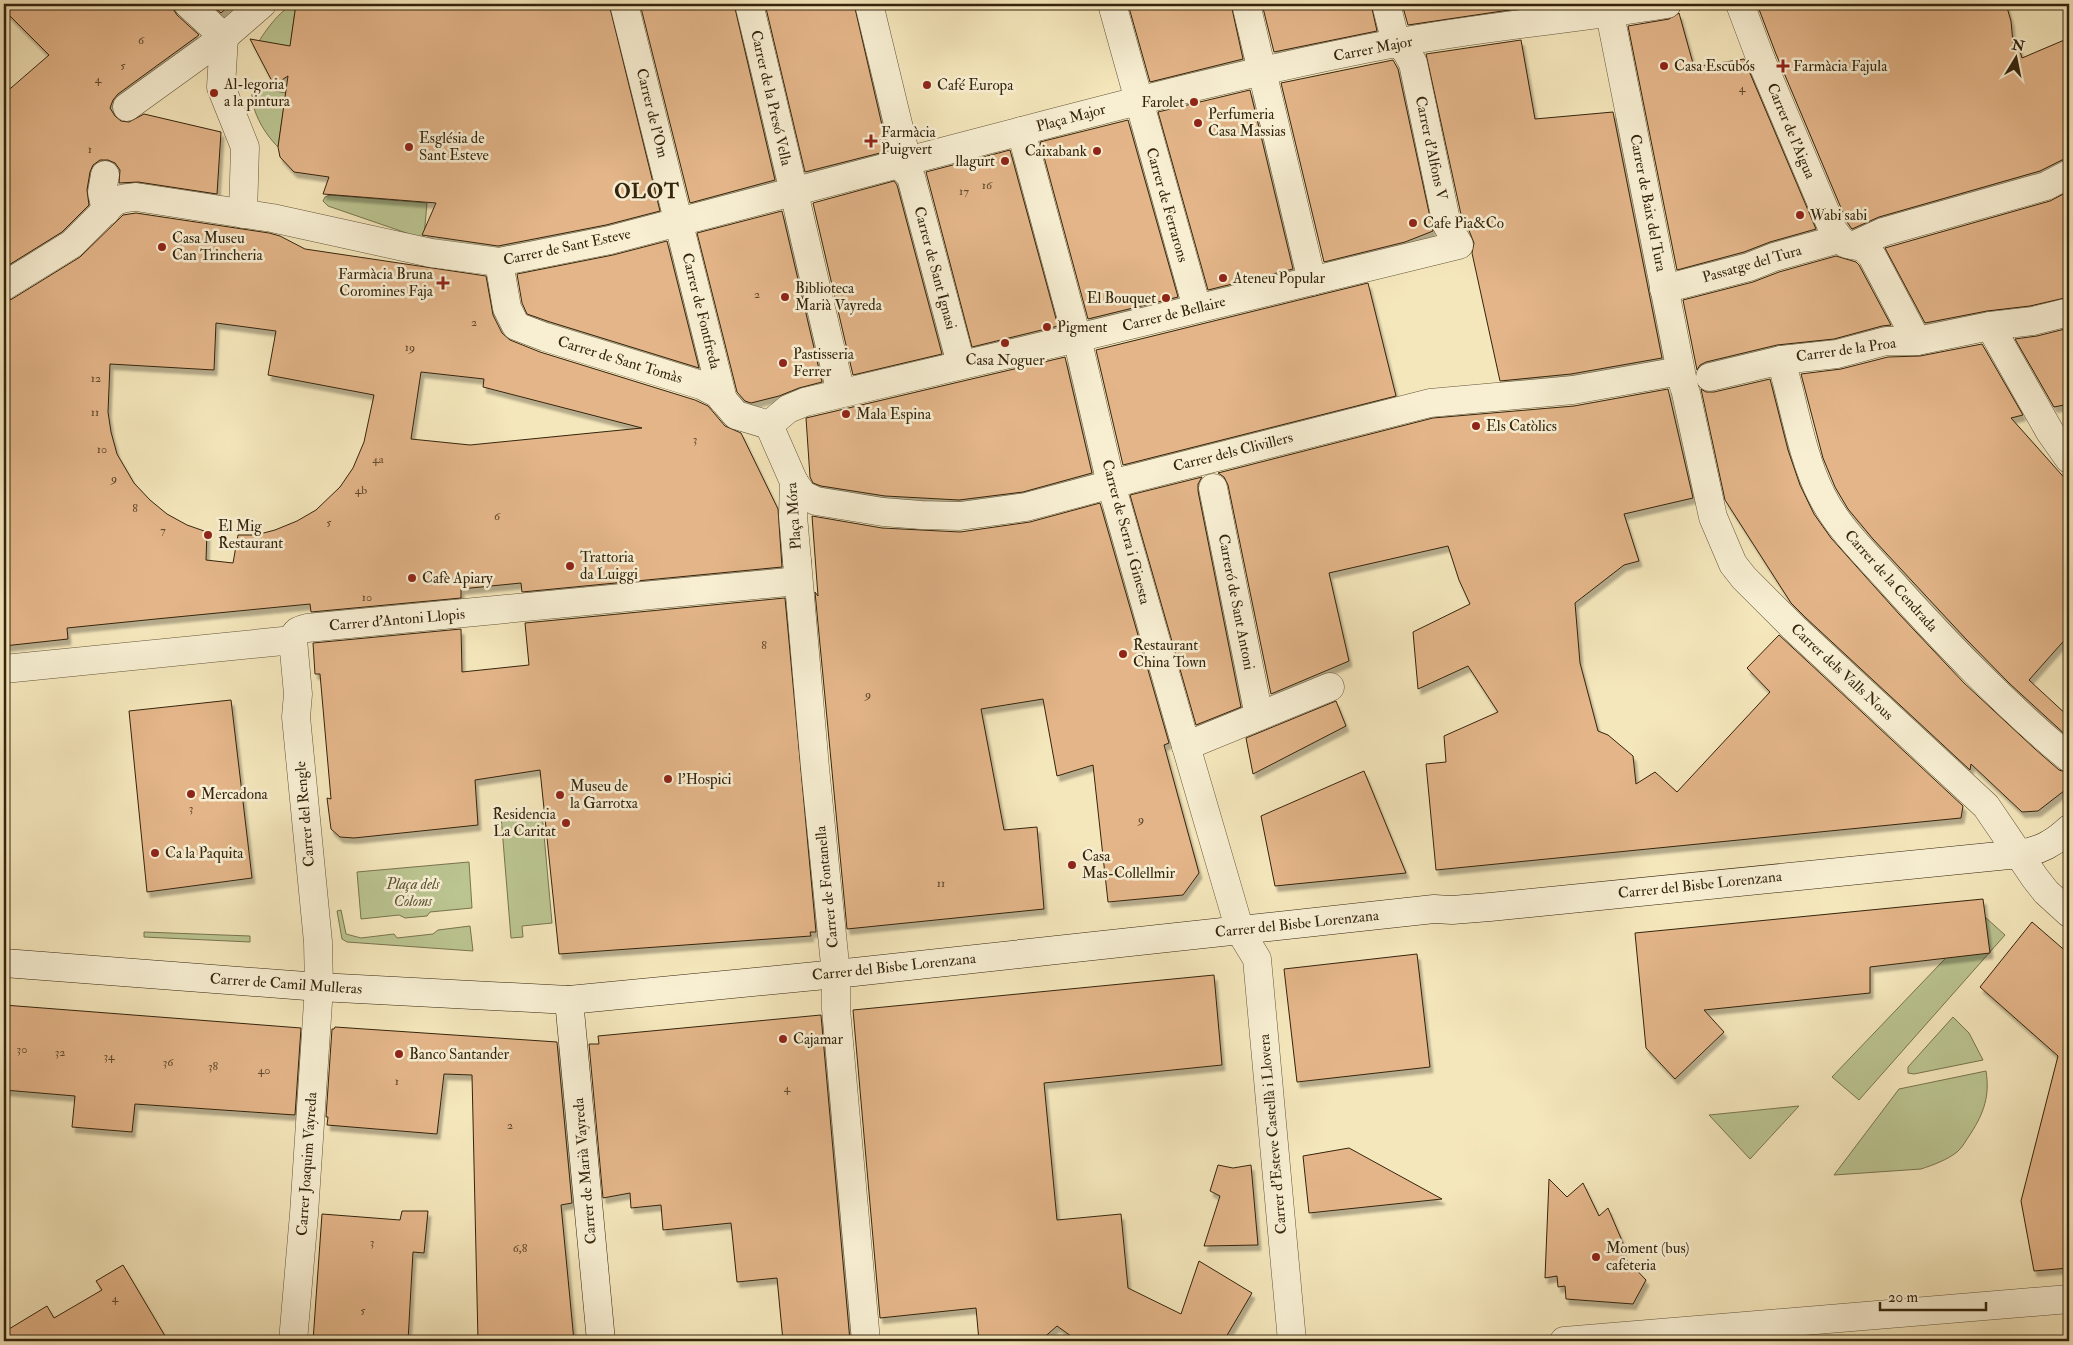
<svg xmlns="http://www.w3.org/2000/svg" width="2073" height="1345" font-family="'IM FELL Double Pica',serif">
	<defs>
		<filter id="shadow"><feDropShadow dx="3" dy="5.5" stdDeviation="1" flood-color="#0004"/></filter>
	</defs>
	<rect width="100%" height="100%" fill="#f5e7bc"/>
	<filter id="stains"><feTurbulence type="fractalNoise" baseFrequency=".004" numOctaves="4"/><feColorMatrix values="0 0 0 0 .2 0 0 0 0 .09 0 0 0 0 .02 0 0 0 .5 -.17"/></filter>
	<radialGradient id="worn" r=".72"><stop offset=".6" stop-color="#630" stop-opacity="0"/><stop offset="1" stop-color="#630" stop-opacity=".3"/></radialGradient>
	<g fill="#bbc591" stroke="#78744f">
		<path d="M296,4L289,56L258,43C264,32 284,5 296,4Z"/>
		<path d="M259,88L286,93L278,147C265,134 252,113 252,94Z"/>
		<polygon points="330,195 427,203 424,237 423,239 421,238 328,206 323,201 325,197"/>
		<polygon points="542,813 552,923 522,926 523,937 511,938 501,816"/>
		<polygon points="469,862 472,908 430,912 427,916 405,918 399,915 361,919 357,872"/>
		<polygon points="341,910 346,934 361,938 394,934 397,938 433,934 438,930 470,926 473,951 347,942 342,939 337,911"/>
		<polygon points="1985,917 2005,935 1859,1100 1832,1077"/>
		<polygon points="144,932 250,936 250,942 144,937"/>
		<polygon points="1953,1017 1969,1033 1983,1060 1914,1074 1908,1073 1908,1067"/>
		<path d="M1986,1071C1990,1095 1984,1113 1971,1133C1966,1140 1963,1147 1957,1152C1947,1160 1933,1165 1921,1169L1834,1175L1899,1089Z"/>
		<polygon points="1799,1106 1750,1159 1709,1115"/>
	</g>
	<g fill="#e3b589" stroke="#34240d" fill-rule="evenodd" filter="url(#shadow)">
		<polygon points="4,4 173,4 173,9 177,15 199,35 118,94 113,100 110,108 115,116 121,121 129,122 144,114 221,132 217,194 138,182 119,183 120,170 115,163 108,160 100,160 93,165 90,172 87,190 89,205 62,232 4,268 4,94 49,55 4,10"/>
		<polygon points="211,4 231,4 221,13"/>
		<polygon points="296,4 609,4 660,211 606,225 498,246 422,235 436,203 323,194 329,177 294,172 280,157 278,147 288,76 274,85 250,39 290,46"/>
		<polygon points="640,4 734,4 775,180 690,203"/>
		<polygon points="765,4 854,4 888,151 805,172"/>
		<polygon points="1128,4 1231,4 1243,59 1150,82"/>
		<polygon points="1262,4 1371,4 1377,31 1274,52"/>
		<polygon points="1402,4 1515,4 1516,9 1408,25"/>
		<polygon points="1757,4 2006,4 2011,21 2013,43 2017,41 2022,58 2069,38 2069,158 2062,160 2040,171 1879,217 1852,229 1847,222 1776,54"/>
		<polygon points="1679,13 1694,67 1744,59 1816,229 1770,242 1744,252 1677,270 1628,26 1669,19"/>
		<polygon points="1521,40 1535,119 1613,112 1662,358 1571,374 1500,381 1472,253 1474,243 1464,218 1462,219 1426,54"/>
		<polygon points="1393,60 1398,69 1433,231 1405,242 1324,262 1281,83"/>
		<polygon points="1250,90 1293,269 1208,290 1158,112"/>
		<polygon points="1128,120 1178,297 1088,319 1040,142"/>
		<polygon points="1010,150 1058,326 972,347 926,172"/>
		<polygon points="894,181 897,185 942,354 853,375 813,203"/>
		<polygon points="2069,191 2069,297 2030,306 1987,311 1925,323 1885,248 2050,201"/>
		<polygon points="782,211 822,382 799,388 779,396 751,403 745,401 737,392 697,233"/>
		<path d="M136,213L269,233L280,236L305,249L486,276L493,315L502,333L510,340L540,352L695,400L708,406L725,426L741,433L778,509L782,567L522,592L521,583L461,589V598L311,612L310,604L156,619L67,628L68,639L4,646V302L12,299L80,257L123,215ZM216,323L276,331L268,375L374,395L364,442L353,468L340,487L316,510L297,521L275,530L256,535H238L233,563L206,560L207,532L187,525L167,514L150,500L134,483L117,454L111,432L108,412L110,364L214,370ZM421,372L484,379L483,387L642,428L470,445L411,439Z"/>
		<polygon points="667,241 699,368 550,322 527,314 522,303 517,274 613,255"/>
		<polygon points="1836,256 1856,262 1859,265 1891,325 1882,326 1834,339 1777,345 1706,362 1700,365 1697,370 1683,300 1753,282 1779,272"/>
		<polygon points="1368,283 1396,396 1123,465 1096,350"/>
		<polygon points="2069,328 2069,404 2054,407 2015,339 2037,336"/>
		<polygon points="1982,344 2023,415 2011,418 2069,483 2069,635 2029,680 2069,717 2069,738 2009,683 1965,638 1873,539 1848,509 1835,487 1823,458 1801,374 1841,369 1888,357 1920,356"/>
		<polygon points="1065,357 1092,473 1023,492 959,500 885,496 821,486 813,483 810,477 806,418"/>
		<polygon points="1770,379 1788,450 1800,485 1814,514 1831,538 1899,614 1964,683 2035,749 2059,770 2069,773 2069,787 2038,811 2022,812 1971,764 1970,770 1805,617 1791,603 1725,500 1701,389 1706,392 1714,392"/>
		<polygon points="1668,389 1693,498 1624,514 1639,561 1624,565 1575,603 1580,663 1598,731 1608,735 1633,756 1636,784 1655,772 1677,792 1770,692 1747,668 1779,635 1963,806 1961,818 1436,870 1426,764 1446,762 1444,736 1498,712 1468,666 1418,689 1413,632 1470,604 1459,580 1448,546 1329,573 1349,661 1271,694 1228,485 1224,477 1218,473 1433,418 1574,406"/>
		<polygon points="1202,477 1198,484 1198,491 1241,707 1196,725 1130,495"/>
		<polygon points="1100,503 1169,743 1164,745 1199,873 1183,895 1108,902 1093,765 1057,776 1043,699 981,709 1004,830 1037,827 1044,909 847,929 815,592 818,596 812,516 882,528 960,532 1030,522"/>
		<polygon points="785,598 816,932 810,932 811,936 559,954 540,770 475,780 478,825 354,838 340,837 331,829 327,798 331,799 320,674 315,674 313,643 461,629 462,672 529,665 525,623"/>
		<polygon points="231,700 252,878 147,892 129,711"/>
		<polygon points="1336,701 1346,726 1253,774 1246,738"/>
		<polygon points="1364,771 1406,873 1275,886 1261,816"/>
		<polygon points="1983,899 1990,953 1870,967 1870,993 1704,1010 1724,1032 1675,1079 1646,1048 1635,933"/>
		<polygon points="2032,922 2069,954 2069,1268 2034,1271 2021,1201 2058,1056 1980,987"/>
		<polygon points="1417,954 1430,1067 1297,1082 1284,969"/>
		<polygon points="1214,975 1222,1065 1044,1083 1057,1220 1121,1214 1128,1288 1181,1314 1199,1261 1252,1293 1226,1337 1235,1341 1078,1341 1057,1326 1040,1341 979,1341 976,1308 880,1318 853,1010"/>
		<polygon points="4,1005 301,1028 295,1115 135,1104 132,1132 72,1127 75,1096 4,1090"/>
		<polygon points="821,1015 850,1341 783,1341 777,1278 737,1282 731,1223 663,1230 661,1205 631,1208 630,1193 603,1198 589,1044 599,1044 598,1036"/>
		<polygon points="335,1027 557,1042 572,1203 561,1205 574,1341 478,1341 472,1075 444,1074 437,1134 327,1125 328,1117 326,1117 332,1029 334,1029"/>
		<polygon points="1349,1148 1442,1199 1309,1213 1303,1156"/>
		<polygon points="1218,1165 1233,1168 1251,1165 1258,1245 1204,1246 1220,1196 1210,1191"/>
		<polygon points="1549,1179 1567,1197 1583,1183 1599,1216 1608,1208 1623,1243 1623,1256 1646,1280 1633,1304 1566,1299 1565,1286 1558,1287 1557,1276 1545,1278"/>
		<polygon points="402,1211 428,1211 424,1253 413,1252 408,1341 313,1341 322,1214 400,1220"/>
		<polygon points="123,1265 168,1341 4,1341 4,1332 47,1306 54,1318 102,1290 96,1281"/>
	</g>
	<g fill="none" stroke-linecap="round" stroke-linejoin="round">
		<g stroke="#645539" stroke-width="29">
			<g id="pedestrian">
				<polyline points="188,4 224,37"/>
				<polyline points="624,4 723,400"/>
				<path d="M749,4C781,133 810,263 841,393"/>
				<polyline points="869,4 907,161"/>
				<polyline points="1112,4 1197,308"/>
				<polyline points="1246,4 1312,281"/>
				<polyline points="1386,4 1396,43 1405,49"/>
				<polyline points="1608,4 1684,387"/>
				<polyline points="1740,4 1761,60"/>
				<polyline points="224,37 221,87 245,147 243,214"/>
				<polyline points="127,107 224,37 262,4"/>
				<path d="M902,167L907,161C1069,119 1231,74 1396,43C1486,26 1577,19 1667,4"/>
				<polyline points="105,175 102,192 106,211"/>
				<polyline points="499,262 507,308 516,326 545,337 701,385 718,394 736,415 769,425 788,409 805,402 1077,338 1021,131"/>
				<path d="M4,286L72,244L113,203C120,198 127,198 136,197L272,218L431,253L499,262L610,240L895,165L902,167L911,177L961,364"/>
				<polyline points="1664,289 1749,267 1774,257 1839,239"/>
				<polyline points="1990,326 2050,432 2069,459"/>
				<polyline points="769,425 794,482 793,516 797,561"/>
				<polyline points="1127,480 1430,403 1573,390 1680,371"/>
				<polyline points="1213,488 1259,716"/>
				<polyline points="4,669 293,640 298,694 296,717 318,942 319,987"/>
			</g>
		</g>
		<g stroke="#645539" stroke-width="29">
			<g id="minor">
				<path d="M1761,60L1833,230C1837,235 1841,242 1847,244C1861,248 1861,243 1872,256L1917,341"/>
				<polyline points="1857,244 1883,232 2046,186 2069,174"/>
				<path d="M1781,360C1793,401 1802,457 1821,494C1837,527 1865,553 1889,580C1945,642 2004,704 2069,758"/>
				<polyline points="1710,377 1781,360 1837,354 1886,341 1917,341 1990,326 2033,321 2069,312"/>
				<polyline points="1686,393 1713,517 1733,564 1744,578 1794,628 1986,806 2035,878 2046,892 2069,913"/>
				<polyline points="794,482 803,495 816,501 883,512 921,515 960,516 1026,507 1127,480"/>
				<polyline points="797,561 815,768 836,974 836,1009 866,1341"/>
				<path d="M293,640C295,631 299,630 307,628L798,581"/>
				<polyline points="1186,746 1330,687"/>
				<polyline points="293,1341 304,1214 319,987"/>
				<polyline points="1292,1341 1257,959 1240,931 1186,746 1111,484 1077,338 1459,245 1447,225 1413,63 1405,49"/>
				<polyline points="1564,1341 2069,1299"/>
			</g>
		</g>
		<g stroke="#34240d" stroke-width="29">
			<g id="secondary">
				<path d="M4,963L319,987L569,1000L836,974L1434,909L1452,910L1490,907L2019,854C2040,851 2054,843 2069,829"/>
				<polyline points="569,1000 601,1341"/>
			</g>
		</g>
		<use href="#pedestrian" stroke="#f8efd3" stroke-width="28"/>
		<use href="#minor" stroke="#f8efd3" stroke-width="28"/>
		<use href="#secondary" stroke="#f8efd3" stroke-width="28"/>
	</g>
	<g fill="#8f2418" stroke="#f8efd3" stroke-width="2">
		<circle cx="1664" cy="66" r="5"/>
		<path d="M1780.5 58.5h5v5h5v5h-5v5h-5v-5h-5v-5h5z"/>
		<circle cx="927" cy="85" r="5"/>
		<circle cx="214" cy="93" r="5"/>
		<circle cx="1194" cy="102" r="5"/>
		<circle cx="1198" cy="123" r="5"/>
		<path d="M868.5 133.5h5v5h5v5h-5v5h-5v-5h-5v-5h5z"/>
		<circle cx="409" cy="147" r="5"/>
		<circle cx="1097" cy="151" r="5"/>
		<circle cx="1005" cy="161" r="5"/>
		<circle cx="1800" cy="215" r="5"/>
		<circle cx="1413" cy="223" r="5"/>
		<circle cx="162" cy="247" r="5"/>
		<circle cx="1223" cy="278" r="5"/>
		<path d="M440.5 275.5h5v5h5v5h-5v5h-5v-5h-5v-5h5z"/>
		<circle cx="785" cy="297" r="5"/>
		<circle cx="1166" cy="298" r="5"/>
		<circle cx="1047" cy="327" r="5"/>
		<circle cx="1005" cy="343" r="5"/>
		<circle cx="783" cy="363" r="5"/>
		<circle cx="846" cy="414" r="5"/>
		<circle cx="1476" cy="426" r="5"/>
		<circle cx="208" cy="535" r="5"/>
		<circle cx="570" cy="566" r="5"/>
		<circle cx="412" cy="578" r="5"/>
		<circle cx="1123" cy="654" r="5"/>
		<circle cx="668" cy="779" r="5"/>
		<circle cx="191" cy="794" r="5"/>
		<circle cx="560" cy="795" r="5"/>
		<circle cx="566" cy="823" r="5"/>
		<circle cx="155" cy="853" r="5"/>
		<circle cx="1072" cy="865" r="5"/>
		<circle cx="783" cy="1039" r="5"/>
		<circle cx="399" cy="1054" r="5"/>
		<circle cx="1596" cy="1257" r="5"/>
	</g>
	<g text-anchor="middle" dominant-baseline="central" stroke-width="5" stroke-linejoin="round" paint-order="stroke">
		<g font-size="12" fill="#60482c">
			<text x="141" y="40">6</text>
			<text x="123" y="65">5</text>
			<text x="98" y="79">4</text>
			<text x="1742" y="88">4</text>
			<text x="90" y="149">1</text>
			<text x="987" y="185">16</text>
			<text x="964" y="191">17</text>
			<text x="757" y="294">2</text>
			<text x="474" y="322">2</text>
			<text x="410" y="347">19</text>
			<text x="96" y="378">12</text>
			<text x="95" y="412">11</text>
			<text x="695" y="439">3</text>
			<text x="102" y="449">10</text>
			<text x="378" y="459">4a</text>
			<text x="114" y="478">9</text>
			<text x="361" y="490">4b</text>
			<text x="135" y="508">8</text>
			<text x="497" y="516">6</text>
			<text x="329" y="522">5</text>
			<text x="163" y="530">7</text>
			<text x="367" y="597">10</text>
			<text x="764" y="645">8</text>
			<text x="868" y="694">9</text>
			<text x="191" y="808">3</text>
			<text x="1141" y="819">9</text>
			<text x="941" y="883">11</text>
			<text x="22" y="1049">30</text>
			<text x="60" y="1052">32</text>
			<text x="109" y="1056">34</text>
			<text x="168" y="1062">36</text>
			<text x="213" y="1066">38</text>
			<text x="264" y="1070">40</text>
			<text x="397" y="1081">1</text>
			<text x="787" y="1088">4</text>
			<text x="510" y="1125">2</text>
			<text x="372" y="1242">3</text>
			<text x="520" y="1248">6,8</text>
			<text x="115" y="1298">4</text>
			<text x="363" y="1310">5</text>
		</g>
		<g font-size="15" fill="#34240d" stroke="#f8efd3">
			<text transform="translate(1373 49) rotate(-11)">Carrer Major</text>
			<text transform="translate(771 98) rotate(77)">Carrer de la Presó Vella</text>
			<text transform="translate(652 113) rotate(76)">Carrer de l'Om</text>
			<text transform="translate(1071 118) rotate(-15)">Plaça Major</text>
			<text transform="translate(1791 131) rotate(67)">Carrer de l'Aigua</text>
			<text transform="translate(1431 148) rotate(78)">Carrer d'Alfons V</text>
			<text transform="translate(1648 203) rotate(79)">Carrer de Baix del Tura</text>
			<text transform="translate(1167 205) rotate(74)">Carrer de Ferrarons</text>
			<text transform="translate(567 247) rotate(-12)">Carrer de Sant Esteve</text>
			<text transform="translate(1752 264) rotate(-16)">Passatge del Tura</text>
			<text transform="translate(935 268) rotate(75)">Carrer de Sant Ignasi</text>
			<text transform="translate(701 311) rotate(76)">Carrer de Fontfreda</text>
			<text transform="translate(1174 314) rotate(-14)">Carrer de Bellaire</text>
			<text transform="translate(1846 350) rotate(-8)">Carrer de la Proa</text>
			<text transform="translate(620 360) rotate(17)">Carrer de Sant Tomàs</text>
			<text transform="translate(1233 452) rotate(-14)">Carrer dels Clivillers</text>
			<text transform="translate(794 516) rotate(-94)">Plaça Móra</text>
			<text transform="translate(1126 532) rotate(75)">Carrer de Serra i Ginesta</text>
			<text transform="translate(1891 581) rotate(48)">Carrer de la Cendrada</text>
			<text transform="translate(1236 602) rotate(79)">Carreró de Sant Antoni</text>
			<text transform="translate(397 620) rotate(-5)">Carrer d'Antoni Llopis</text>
			<text transform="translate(1842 672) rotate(43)">Carrer dels Valls Nous</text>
			<text transform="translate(305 814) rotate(-95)">Carrer del Rengle</text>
			<text transform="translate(1700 885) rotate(-6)">Carrer del Bisbe Lorenzana</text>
			<text transform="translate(827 887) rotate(-96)">Carrer de Fontanella</text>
			<text transform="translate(1297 924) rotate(-6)">Carrer del Bisbe Lorenzana</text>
			<text transform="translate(894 967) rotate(-6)">Carrer del Bisbe Lorenzana</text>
			<text transform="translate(286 984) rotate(4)">Carrer de Camil Mulleras</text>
			<text transform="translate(1273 1134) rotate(-95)">Carrer d'Esteve Castellà i Llovera</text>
			<text transform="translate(307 1164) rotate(-86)">Carrer Joaquim Vayreda</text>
			<text transform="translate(585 1171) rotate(-95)">Carrer de Marià Vayreda</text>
		</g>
		<g font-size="15" fill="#34240d" stroke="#f8efd3" text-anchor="start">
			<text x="1674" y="66">Casa Escubós</text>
			<text x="1793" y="66">Farmàcia Fajula</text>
			<text x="224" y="84">Al-legoria<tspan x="224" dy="17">a la pintura</tspan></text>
			<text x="937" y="85">Café Europa</text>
			<text x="1184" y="102" text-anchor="end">Farolet</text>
			<text x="1208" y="114">Perfumeria<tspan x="1208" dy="17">Casa Massias</tspan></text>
			<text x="881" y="132">Farmàcia<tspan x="881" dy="17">Puigvert</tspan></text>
			<text x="419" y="138">Església de<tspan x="419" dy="17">Sant Esteve</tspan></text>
			<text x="1087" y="151" text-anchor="end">Caixabank</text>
			<text x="995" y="161" text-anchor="end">llagurt</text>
			<text x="1810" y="215">Wabi sabi</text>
			<text x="1423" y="223">Cafe Pia&amp;Co</text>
			<text x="172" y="238">Casa Museu<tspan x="172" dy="17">Can Trincheria</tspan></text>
			<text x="433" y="274" text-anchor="end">Farmàcia Bruna<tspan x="433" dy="17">Coromines Faja</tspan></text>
			<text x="1233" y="278">Ateneu Popular</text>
			<text x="795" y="288">Biblioteca<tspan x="795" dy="17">Marià Vayreda</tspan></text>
			<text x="1156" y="298" text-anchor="end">El Bouquet</text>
			<text x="1057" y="327">Pigment</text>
			<text x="793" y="354">Pastisseria<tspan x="793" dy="17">Ferrer</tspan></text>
			<text x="1005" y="360" text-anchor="middle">Casa Noguer</text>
			<text x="856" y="414">Mala Espina</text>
			<text x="1486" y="426">Els Catòlics</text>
			<text x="218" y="526">El Mig<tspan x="218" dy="17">Restaurant</tspan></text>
			<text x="580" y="557">Trattoria<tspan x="580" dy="17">da Luiggi</tspan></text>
			<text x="422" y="578">Cafè Apiary</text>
			<text x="1133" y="645">Restaurant<tspan x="1133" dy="17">China Town</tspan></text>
			<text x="678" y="779">l'Hospici</text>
			<text x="570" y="786">Museu de<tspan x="570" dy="17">la Garrotxa</tspan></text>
			<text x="201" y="794">Mercadona</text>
			<text x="556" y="814" text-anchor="end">Residencia<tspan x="556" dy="17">La Caritat</tspan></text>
			<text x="165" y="853">Ca la Paquita</text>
			<text x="1082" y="856">Casa<tspan x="1082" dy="17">Mas-Collellmir</tspan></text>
			<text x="793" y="1039">Cajamar</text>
			<text x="409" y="1054">Banco Santander</text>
			<text x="1606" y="1248">Moment (bus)<tspan x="1606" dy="17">cafeteria</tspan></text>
		</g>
		<g font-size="15" font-style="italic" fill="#5c5435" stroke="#f8efd3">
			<text x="413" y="884">Plaça dels<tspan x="413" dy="17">Coloms</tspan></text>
		</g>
		<g font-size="20" font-weight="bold" letter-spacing="1" fill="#34240d" stroke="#f8efd3">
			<text x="647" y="191">OLOT</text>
		</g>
	</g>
	<rect width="2073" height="1345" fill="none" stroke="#f5e7bc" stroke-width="20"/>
	<rect x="5" y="5" width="2063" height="1335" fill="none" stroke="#34240d" stroke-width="2.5"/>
	<rect x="10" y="10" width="2053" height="1325" fill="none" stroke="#34240d"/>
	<g transform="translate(2016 58) rotate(10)" stroke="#f8efd3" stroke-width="4" paint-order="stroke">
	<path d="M0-4L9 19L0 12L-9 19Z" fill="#34240d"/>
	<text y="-8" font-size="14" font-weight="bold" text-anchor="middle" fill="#34240d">N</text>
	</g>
	<path d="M1880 1302v8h106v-8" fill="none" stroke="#34240d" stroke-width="2.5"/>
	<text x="1888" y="1302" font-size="15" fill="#34240d" stroke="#f8efd3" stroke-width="4" paint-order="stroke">20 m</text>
	<rect width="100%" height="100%" filter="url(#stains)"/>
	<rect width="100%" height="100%" fill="url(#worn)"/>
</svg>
